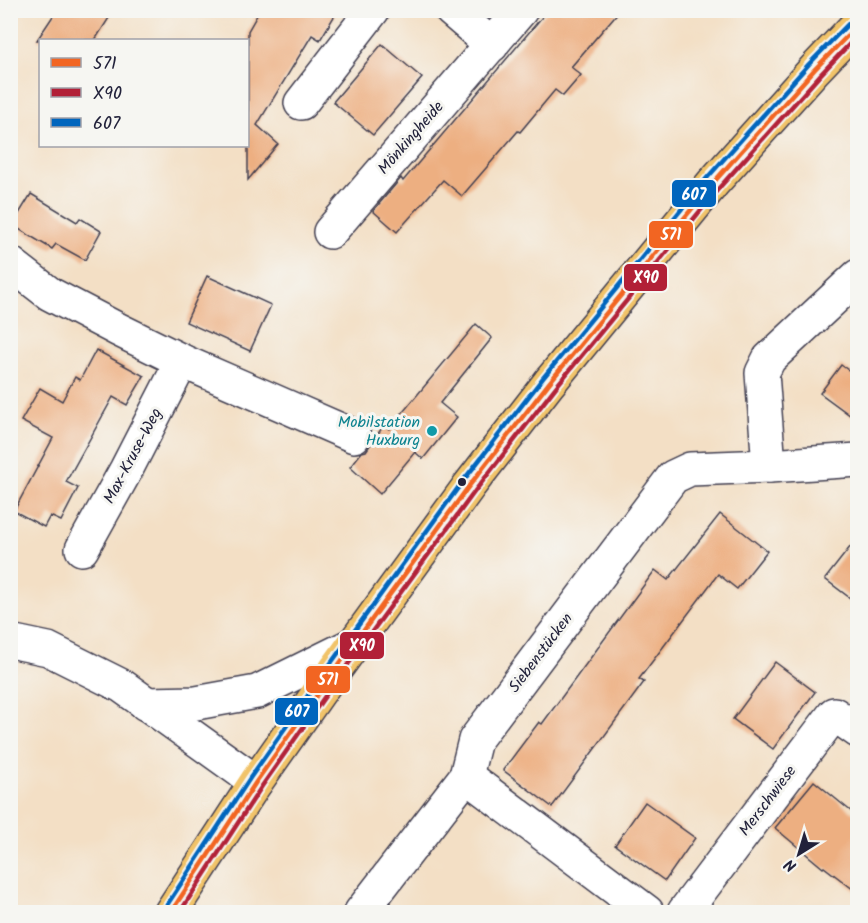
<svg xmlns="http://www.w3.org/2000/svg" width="868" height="923" font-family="Kalam,sans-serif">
	<rect width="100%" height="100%" fill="#f6f6f2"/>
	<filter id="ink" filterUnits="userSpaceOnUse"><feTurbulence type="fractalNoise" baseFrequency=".0167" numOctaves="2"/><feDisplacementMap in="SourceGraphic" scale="12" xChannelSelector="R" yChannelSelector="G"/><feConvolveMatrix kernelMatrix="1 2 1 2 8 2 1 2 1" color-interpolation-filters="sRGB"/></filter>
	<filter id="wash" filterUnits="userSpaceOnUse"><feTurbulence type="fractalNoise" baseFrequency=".008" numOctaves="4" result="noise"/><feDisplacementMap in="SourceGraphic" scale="24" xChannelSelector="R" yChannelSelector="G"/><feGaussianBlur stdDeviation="1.35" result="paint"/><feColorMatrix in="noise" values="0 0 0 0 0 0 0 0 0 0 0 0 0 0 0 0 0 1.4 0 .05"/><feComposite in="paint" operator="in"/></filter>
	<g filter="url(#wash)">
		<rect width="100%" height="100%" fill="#f3dfc5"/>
		<g id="blocks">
			<g fill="#edaf81">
				<polygon points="57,10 114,10 95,40 37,40"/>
				<polygon points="260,10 338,10 320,40 312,35 257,125 278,144 248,180 248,31"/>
				<polygon points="548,10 620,10 571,67 581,75 563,96 555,90 520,132 518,131 462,196 443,180 397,232 373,211 401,178 403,181"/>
				<polygon points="382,44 422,78 373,135 333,102"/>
				<polygon points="31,194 77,222 80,218 101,231 85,260 56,244 52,249 12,225"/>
				<polygon points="207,276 271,305 250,351 186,322"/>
				<polygon points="476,324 492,338 440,403 457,417 423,459 415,452 380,494 350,467 362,452 366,451 384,425 389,429"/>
				<polygon points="96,350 144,376 127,405 113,397 66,482 78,488 61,521 50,516 44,527 14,511 53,438 21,421 40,388 62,401 75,377 80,380"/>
				<polygon points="841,365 858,377 858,421 820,393"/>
				<polygon points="720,514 767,551 737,589 718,574 639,679 644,682 552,807 503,770 539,722 542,724 655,570 668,580"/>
				<polygon points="858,537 858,604 825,579"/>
				<polygon points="775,662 815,692 773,749 733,719"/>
				<polygon points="814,781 858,817 858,893 824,867 823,868 775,828"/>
				<polygon points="645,802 695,838 665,881 615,845"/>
			</g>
		</g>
	</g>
	<g filter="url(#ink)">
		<use href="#blocks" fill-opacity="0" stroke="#413e50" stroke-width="1.5"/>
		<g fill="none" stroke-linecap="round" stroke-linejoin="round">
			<g stroke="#413e50" stroke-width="36">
				<g id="street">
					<polyline points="451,10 492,45"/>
					<polyline points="301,103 373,10"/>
					<polyline points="330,232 521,10"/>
					<polyline points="10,263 50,294 117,329 182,361 354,436"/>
					<polyline points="769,466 762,373 769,359 858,276"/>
					<polyline points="82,549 126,470 182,361"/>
					<polyline points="10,641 48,649 122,686 256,782"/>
					<polyline points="146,704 196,703 257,692 354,644"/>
					<polyline points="466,776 647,912"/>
					<polyline points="361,912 466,776 475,740 673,477 690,469 769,466 858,460"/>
					<polyline points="684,912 834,714 858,731"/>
				</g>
			</g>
			<g stroke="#413e50" stroke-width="36">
				<polyline id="primary" points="171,912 256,782 324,685 469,486 549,383 713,183 815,69 858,24"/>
			</g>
			<use href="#street" stroke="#fff" stroke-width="33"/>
			<use href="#primary" stroke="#f1c369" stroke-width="33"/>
			<g stroke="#f6f6f2" stroke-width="9">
				<polyline id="bus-1" points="171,912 256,782 324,685 469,486 549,383 713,183 815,69 858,25"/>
			</g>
			<g stroke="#f6f6f2" stroke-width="9">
				<polyline id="bus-2" points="180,912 262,786 330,689 475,491 555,388 719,188 821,74 858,35"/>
			</g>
			<g stroke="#f6f6f2" stroke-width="9">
				<polyline id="bus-3" points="165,908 250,778 318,681 463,481 543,378 707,178 809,64 853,19"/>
			</g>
			<use href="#bus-1" stroke="#f26522" stroke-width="4.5"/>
			<use href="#bus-2" stroke="#b22037" stroke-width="4.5"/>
			<use href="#bus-3" stroke="#0065bd" stroke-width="4.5"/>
		</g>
	</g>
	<circle fill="#0f9aa8" stroke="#f6f6f2" stroke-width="2" cx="432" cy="431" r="6"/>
	<circle fill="#22223b" stroke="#f6f6f2" stroke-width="2" cx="462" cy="482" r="5"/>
	<g text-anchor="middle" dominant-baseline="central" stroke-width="6" stroke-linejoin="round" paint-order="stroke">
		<g font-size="16" fill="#22223b" stroke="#f6f6f2">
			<text transform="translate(411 138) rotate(-49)">Mönkingheide</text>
			<text transform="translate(133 456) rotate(-62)">Max-Kruse-Weg</text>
			<text transform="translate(541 653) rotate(-53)">Siebenstücken</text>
			<text transform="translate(768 801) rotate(-53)">Merschwiese</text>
		</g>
		<g font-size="16" fill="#0d838f" stroke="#f6f6f2" text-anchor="end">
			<text x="420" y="422">Mobilstation<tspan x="420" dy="18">Huxburg</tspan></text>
		</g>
	</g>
	<g stroke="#f6f6f2" stroke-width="2">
		<rect x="671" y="179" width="46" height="29" rx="6" fill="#0065bd"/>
		<rect x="648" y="220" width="46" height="29" rx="6" fill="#f26522"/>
		<rect x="623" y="263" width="45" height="29" rx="6" fill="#b22037"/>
		<rect x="339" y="631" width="46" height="29" rx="6" fill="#b22037"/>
		<rect x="305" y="665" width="46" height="29" rx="6" fill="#f26522"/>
		<rect x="274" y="697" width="45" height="29" rx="6" fill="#0065bd"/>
	</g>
	<g font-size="16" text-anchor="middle" font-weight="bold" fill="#fff">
		<text x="694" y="200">607</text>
		<text x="671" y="240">571</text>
		<text x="646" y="283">X90</text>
		<text x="362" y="651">X90</text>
		<text x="328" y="685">571</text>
		<text x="297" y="717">607</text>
	</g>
	<rect width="868" height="923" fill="none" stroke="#f6f6f2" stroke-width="36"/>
	<rect x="39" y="39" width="210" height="108" fill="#f6f6f2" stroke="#a1a1a9" stroke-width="1.5"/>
	<rect x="51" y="58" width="30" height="9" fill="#f26522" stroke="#a1a1a9" stroke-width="1.5"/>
	<text x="93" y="69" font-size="18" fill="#22223b">571</text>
	<rect x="51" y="88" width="30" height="9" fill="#b22037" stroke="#a1a1a9" stroke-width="1.5"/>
	<text x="93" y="99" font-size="18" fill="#22223b">X90</text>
	<rect x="51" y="118" width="30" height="9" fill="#0065bd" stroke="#a1a1a9" stroke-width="1.5"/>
	<text x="93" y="129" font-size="18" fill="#22223b">607</text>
	<g transform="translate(799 854) rotate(217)" stroke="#f6f6f2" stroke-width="4.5" paint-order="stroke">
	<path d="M0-4.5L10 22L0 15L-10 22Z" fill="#22223b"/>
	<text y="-9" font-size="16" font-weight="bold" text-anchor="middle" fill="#22223b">N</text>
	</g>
</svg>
